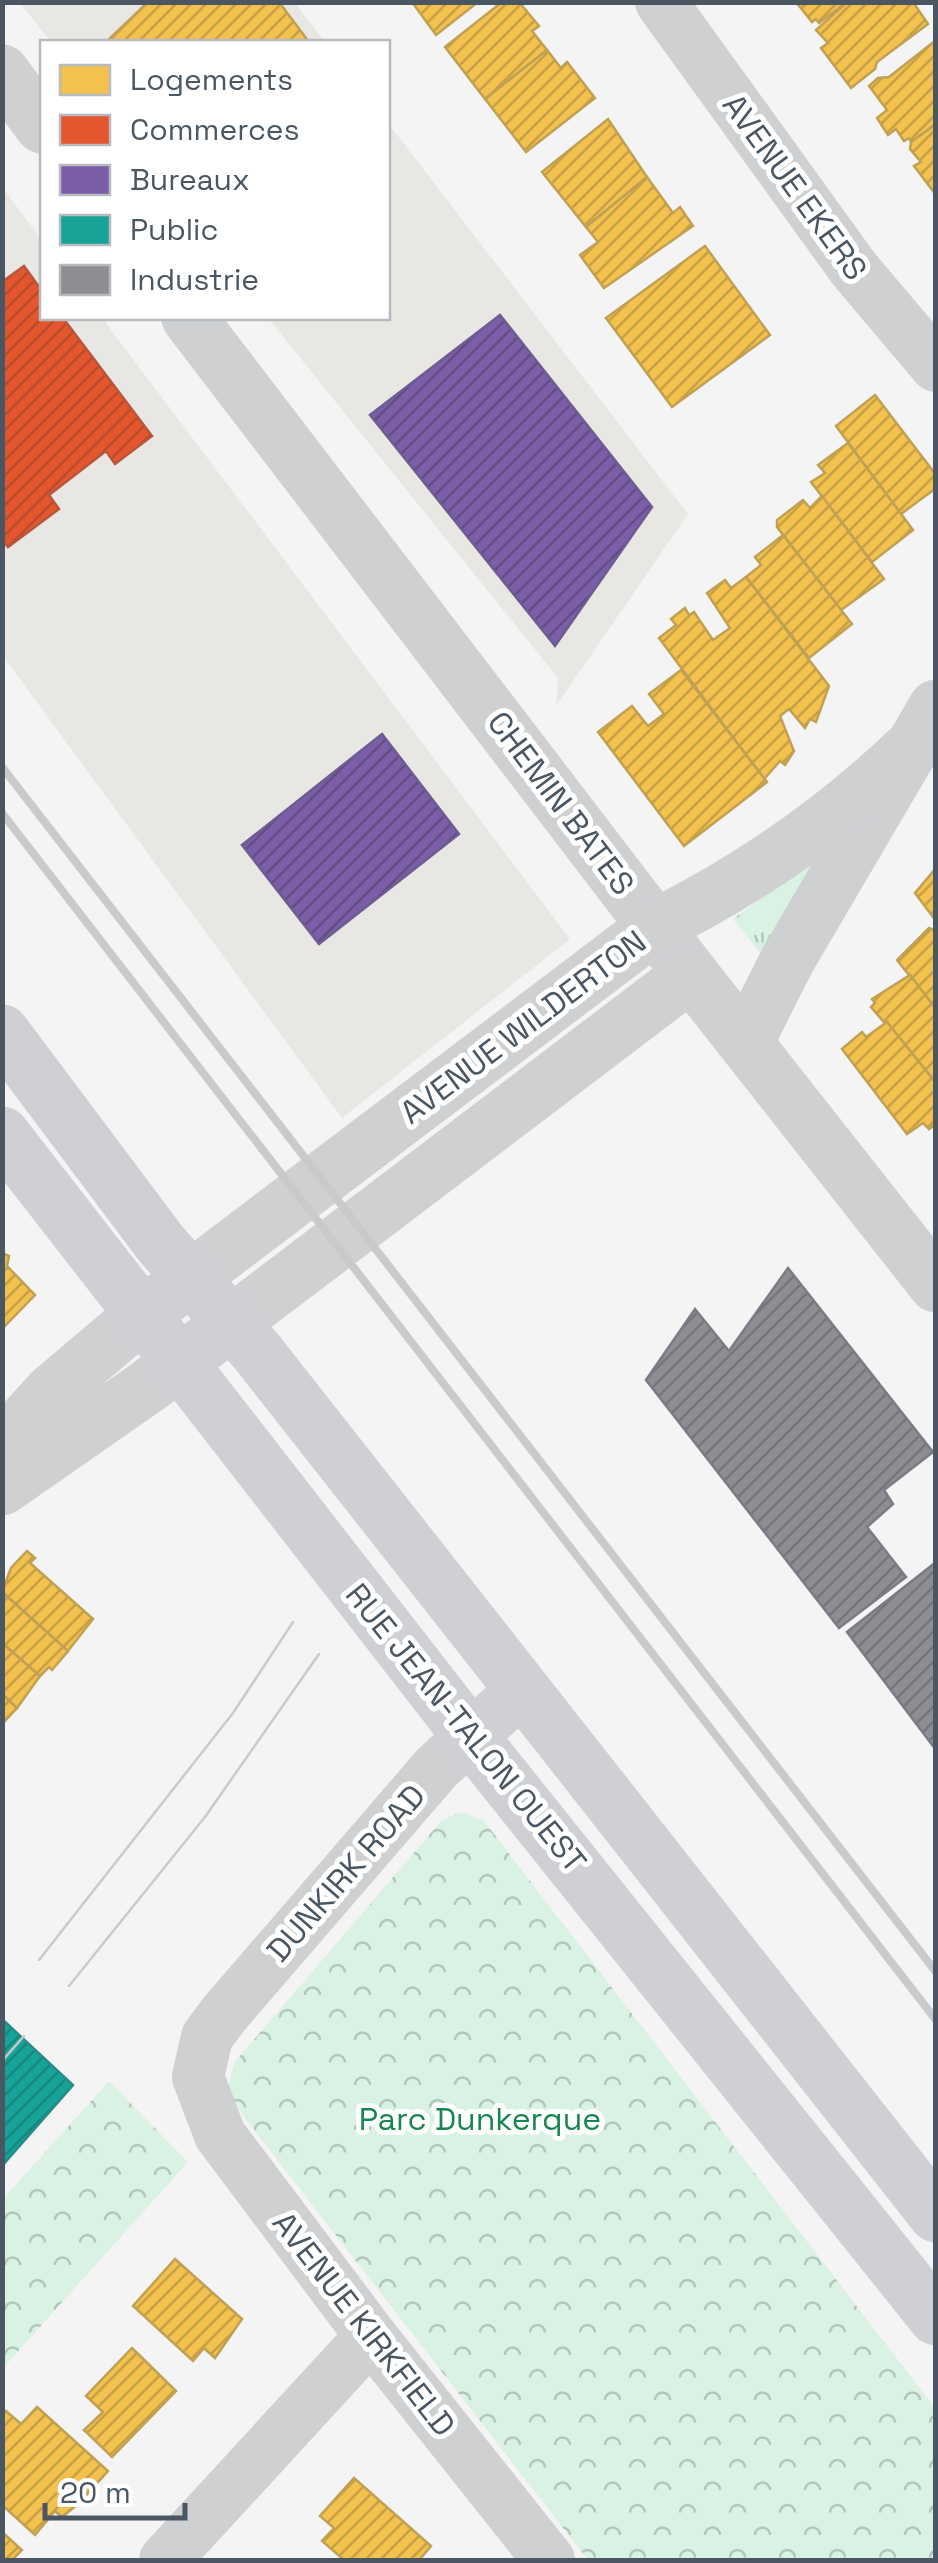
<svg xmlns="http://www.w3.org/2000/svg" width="938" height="2563" font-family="'Space Grotesk',sans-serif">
	<defs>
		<pattern id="grass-tufts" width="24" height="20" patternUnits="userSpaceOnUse" patternTransform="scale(2.5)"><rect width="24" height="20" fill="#d9f2e3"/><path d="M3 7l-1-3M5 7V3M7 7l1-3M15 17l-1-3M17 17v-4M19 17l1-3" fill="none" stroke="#b2c7bb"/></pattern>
		<pattern id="forest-crowns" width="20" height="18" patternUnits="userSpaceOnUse" patternTransform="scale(2.5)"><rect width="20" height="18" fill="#d9f2e3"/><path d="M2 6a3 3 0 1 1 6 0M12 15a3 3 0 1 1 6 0" fill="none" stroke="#b2c7bb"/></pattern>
		<pattern id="homes-hatch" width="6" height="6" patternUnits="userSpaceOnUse" patternTransform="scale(2.5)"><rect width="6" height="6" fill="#f2c14e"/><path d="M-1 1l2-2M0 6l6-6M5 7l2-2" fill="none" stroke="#c6a044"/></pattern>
		<pattern id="shops-hatch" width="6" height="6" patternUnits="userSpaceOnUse" patternTransform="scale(2.5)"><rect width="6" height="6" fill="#e4572e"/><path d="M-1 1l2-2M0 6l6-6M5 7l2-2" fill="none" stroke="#bb4b2b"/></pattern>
		<pattern id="offices-hatch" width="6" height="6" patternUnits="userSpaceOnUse" patternTransform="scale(2.5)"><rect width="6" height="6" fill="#7b5ea7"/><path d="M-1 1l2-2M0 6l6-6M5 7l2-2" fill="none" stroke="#624d84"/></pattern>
		<pattern id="public-hatch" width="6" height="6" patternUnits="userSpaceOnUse" patternTransform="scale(2.5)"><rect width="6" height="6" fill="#17a398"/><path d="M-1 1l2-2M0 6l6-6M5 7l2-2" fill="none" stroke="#17887f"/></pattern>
		<pattern id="industry-hatch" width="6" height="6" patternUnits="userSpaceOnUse" patternTransform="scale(2.5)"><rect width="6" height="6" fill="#8d8d92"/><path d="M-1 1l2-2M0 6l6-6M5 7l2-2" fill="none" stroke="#75767b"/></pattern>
	</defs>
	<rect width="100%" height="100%" fill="#f4f4f4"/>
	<g fill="#e8e7e3">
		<polygon points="20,3 295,3 325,42 51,42"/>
		<polygon points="388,123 688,514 556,706 558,678 268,318 388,318"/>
		<polygon points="2,187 42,240 42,318 102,318 570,939 342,1118 3,656"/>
	</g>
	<polygon fill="url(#grass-tufts)" points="806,866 814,874 760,953 733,919"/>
	<g fill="url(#forest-crowns)">
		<polygon points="461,1812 484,1821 935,2408 935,2560 588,2560 244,2117 228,2089 234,2063 442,1820"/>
		<polygon points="109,2081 188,2162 3,2368 3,2199"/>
	</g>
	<g fill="url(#homes-hatch)" stroke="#c0a154" stroke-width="2.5">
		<polygon points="148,2 279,2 309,42 106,42"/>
		<polygon points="412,2 478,2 436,35"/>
		<polygon points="502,2 519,2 539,26 532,31 547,50 485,99 445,47"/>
		<polygon points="796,2 847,2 819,23 816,19 812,22"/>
		<polygon points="847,2 913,2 928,24 877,62 875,69 851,88 821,48 828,43 816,30"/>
		<polygon points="936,40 936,124 911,142 909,138 904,141 896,129 888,135 877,118 887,110 869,86 878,78 889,77"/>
		<polygon points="547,50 561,68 567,62 595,98 526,152 485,99"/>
		<polygon points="608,119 647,177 586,227 542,172"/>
		<polygon points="936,124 936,195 914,166 921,162 910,149 911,142"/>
		<polygon points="647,177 673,213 680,207 693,226 604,288 580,255 598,242 586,227"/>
		<polygon points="705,246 770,335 672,407 606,318"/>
		<polygon points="875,395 936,475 936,488 901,514 836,426"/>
		<polygon points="848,443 913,530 872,562 811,482 825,473 818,465"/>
		<polygon points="822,496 884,579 841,610 777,527 777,520 803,500 810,508"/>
		<polygon points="783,535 852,624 809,658 746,577 761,565 755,557"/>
		<polygon points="746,577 829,686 816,722 810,719 805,728 789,709 780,716 794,751 785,765 780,761 764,779 659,638 676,625 671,619 685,608 689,615 694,612 713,640 730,628 707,593 725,580 731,588"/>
		<polygon points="681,670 767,782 684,846 598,732 632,706 648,726 664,714 649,694"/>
		<polygon points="936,868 936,921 915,893"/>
		<polygon points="929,928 936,931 936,1009 897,960"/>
		<polygon points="910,975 936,1009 936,1083 871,1007 875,1003 872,999"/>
		<polygon points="887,1022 936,1083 936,1124 929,1129 923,1123 907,1134 842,1049 862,1032 866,1037"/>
		<polygon points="2,1253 9,1256 7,1266 35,1295 2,1329"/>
		<polygon points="27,1551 35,1558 30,1563 93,1619 68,1651 2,1592 11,1568"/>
		<polygon points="2,1592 68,1651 52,1670 49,1667 40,1676 2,1643"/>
		<polygon points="2,1643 40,1676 17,1708 2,1694"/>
		<polygon points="2,1694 17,1708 2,1724"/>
		<polygon points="175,2259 242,2319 215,2358 204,2348 193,2361 133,2306"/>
		<polygon points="132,2348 176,2391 112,2457 84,2430 103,2412 86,2396"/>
		<polygon points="37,2407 108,2471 78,2504 62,2517 55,2511 35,2535 2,2505 2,2415 6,2411 21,2424"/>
		<polygon points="354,2478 431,2546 419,2560 344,2560 322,2541 334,2528 320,2516"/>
		<polygon points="2,2532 22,2550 12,2560 2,2560"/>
	</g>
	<polygon fill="url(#shops-hatch)" stroke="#b6573d" stroke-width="2.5" points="24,266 42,291 42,318 63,318 152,436 115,464 106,451 49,495 59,509 8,547 2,540 2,282"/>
	<g fill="url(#offices-hatch)" stroke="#6c5c92" stroke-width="2.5">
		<polygon points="500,315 652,507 555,646 370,415"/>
		<polygon points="382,734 459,834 319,944 242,845"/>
	</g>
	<polygon fill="url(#public-hatch)" stroke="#268c88" stroke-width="2.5" points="2,2019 73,2085 2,2166"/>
	<g fill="url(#industry-hatch)" stroke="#797c83" stroke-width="2.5">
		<polygon points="788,1268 933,1452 884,1490 893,1504 867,1527 906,1577 839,1628 646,1380 695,1309 729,1351"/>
		<polygon points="936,1562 936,1750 847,1632"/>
	</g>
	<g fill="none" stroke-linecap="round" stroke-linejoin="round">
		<g stroke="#ced0d2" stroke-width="52">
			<polyline points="661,2 854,269 936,366"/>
			<polyline points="523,1689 437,1767 224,2014 207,2037 198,2077 220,2135 371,2336 549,2560"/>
			<polyline points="165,2560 371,2336"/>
		</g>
		<g stroke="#ced0d2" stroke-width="55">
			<polyline points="2,72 42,126"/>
			<polyline points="189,318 691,974 936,1285"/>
			<polyline points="747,1040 788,959 936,707"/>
			<path d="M2,1446L51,1392L143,1314L656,926C748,880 833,822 908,750"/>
			<polyline points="2,1488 147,1387 691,974"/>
		</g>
		<g stroke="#ced0d4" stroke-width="55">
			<polyline points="2,1032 161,1244 257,1352 936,2215"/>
			<polyline points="2,1134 470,1736 936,2318"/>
		</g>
		<g stroke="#c9cacc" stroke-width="2.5">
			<polyline points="39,1960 233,1713 293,1622"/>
			<polyline points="69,1986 205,1817 319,1654"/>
			<polyline points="2,2061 24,2036"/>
		</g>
		<g stroke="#c9cacc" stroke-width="8">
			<polyline points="2,767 936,1972"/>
			<polyline points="2,813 936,2020"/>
		</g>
	</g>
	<g text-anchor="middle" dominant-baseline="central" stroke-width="10" stroke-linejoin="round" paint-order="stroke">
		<g font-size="32" fill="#4a5661" stroke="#fff">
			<text transform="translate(795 187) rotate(54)">AVENUE EKERS</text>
			<text transform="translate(561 803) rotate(53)">CHEMIN BATES</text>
			<text transform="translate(523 1027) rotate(-37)">AVENUE WILDERTON</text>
			<text transform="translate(466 1728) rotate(51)">RUE JEAN-TALON OUEST</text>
			<text transform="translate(346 1873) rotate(-49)">DUNKIRK ROAD</text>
			<text transform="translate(364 2324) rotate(52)">AVENUE KIRKFIELD</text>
		</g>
		<g font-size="32" fill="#17864f" stroke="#fff">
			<text x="480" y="2119">Parc Dunkerque</text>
		</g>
	</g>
	<rect width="938" height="2563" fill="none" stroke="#4a5661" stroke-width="10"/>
	<rect x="40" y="40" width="350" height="280" fill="#ffffff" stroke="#b7bbc0" stroke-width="2.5"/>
	<rect x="60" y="65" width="50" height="30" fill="#f2c14e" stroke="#b7bbc0" stroke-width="2.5"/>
	<text x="130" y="90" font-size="30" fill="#4a5661">Logements</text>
	<rect x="60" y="115" width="50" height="30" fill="#e4572e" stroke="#b7bbc0" stroke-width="2.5"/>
	<text x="130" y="140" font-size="30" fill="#4a5661">Commerces</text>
	<rect x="60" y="165" width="50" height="30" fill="#7b5ea7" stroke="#b7bbc0" stroke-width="2.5"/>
	<text x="130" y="190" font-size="30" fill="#4a5661">Bureaux</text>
	<rect x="60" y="215" width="50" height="30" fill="#17a398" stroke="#b7bbc0" stroke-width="2.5"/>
	<text x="130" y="240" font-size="30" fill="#4a5661">Public</text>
	<rect x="60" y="265" width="50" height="30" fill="#8d8d92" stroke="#b7bbc0" stroke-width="2.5"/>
	<text x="130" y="290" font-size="30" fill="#4a5661">Industrie</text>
	<path d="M45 2503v15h140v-15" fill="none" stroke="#4a5661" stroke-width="5"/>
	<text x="60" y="2503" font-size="30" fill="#4a5661" stroke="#ffffff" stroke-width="8" paint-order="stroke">20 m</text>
</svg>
